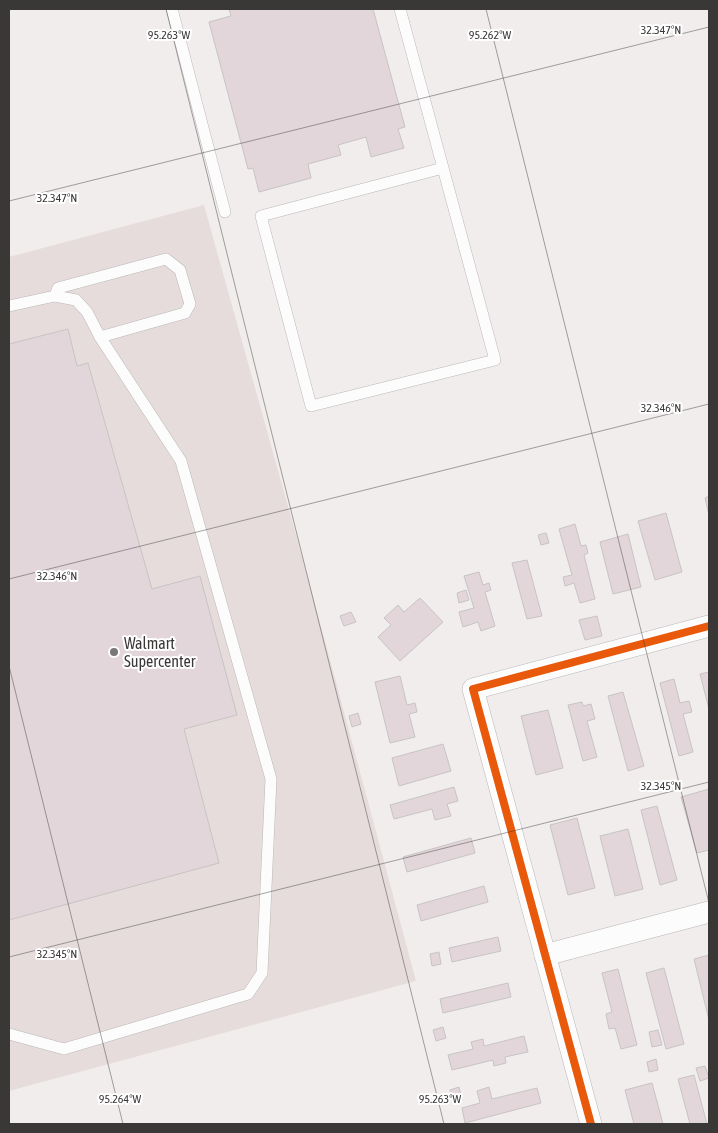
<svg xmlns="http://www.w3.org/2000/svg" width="718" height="1133" font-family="'Asap Condensed',sans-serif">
	<rect width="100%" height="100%" fill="#f2eded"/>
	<polygon fill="#e7dcdc" points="204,205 310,585 416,981 9,1091 9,257"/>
	<g fill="#e3d6da" stroke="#c7c4c4">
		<polygon points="229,9 373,9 405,127 398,129 404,148 371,157 366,137 338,145 341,155 308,164 311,178 259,192 253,168 248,169 209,22 231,16"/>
		<polygon points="68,329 77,366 88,363 152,589 200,576 237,715 184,729 219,863 9,920 9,344"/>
		<polygon points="709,496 709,515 705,498"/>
		<polygon points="666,513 682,572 655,580 638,521"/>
		<polygon points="575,524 581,546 586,545 588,553 584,555 595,599 580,603 574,583 565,586 563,577 572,575 559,529"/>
		<polygon points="546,533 549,543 541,545 538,535"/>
		<polygon points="628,534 641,587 613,594 600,542"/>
		<polygon points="527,560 542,616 527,619 512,563"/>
		<polygon points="479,572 483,585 489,583 491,590 485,592 495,626 481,631 478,622 463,627 459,612 474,608 464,576"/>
		<polygon points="466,590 469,600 459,603 457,593"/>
		<polygon points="420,598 443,622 400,661 378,637 391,625 384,618 398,605 404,612"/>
		<polygon points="351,612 356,622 344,626 340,616"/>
		<polygon points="597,616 602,636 585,640 579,620"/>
		<polygon points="709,672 709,709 700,674"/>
		<polygon points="400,676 407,705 415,703 417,712 409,714 415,737 390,743 375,682"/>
		<polygon points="674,679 680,703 689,701 692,712 683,714 693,752 679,756 660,683"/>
		<polygon points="623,692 644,766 628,771 608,696"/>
		<polygon points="582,702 583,706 591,704 595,719 587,721 597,757 583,761 568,705"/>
		<polygon points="548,710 563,768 536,775 521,716"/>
		<polygon points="358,713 361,724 352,727 349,716"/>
		<polygon points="443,744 451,771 399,786 392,758"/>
		<polygon points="454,787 458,801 447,804 451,816 435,820 432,809 394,819 390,805"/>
		<polygon points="709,789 709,850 697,853 681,797"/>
		<polygon points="657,806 677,880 660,885 641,810"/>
		<polygon points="577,818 595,888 568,895 550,825"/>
		<polygon points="628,829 643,889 615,896 600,836"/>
		<polygon points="471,838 475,853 407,872 403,857"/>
		<polygon points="484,886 488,902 421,921 417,905"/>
		<polygon points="498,937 501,951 452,962 449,948"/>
		<polygon points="439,952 441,964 432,966 430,954"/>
		<polygon points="709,955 709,1020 694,959"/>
		<polygon points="664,968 684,1044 666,1049 646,973"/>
		<polygon points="618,969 637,1045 621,1049 615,1028 609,1029 606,1014 612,1012 602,973"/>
		<polygon points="508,983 511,997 443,1013 440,999"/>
		<polygon points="443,1027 446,1038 436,1041 433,1030"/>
		<polygon points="658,1030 662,1045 652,1047 649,1032"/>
		<polygon points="524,1036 528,1052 505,1057 506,1063 494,1066 493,1060 452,1070 448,1055 473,1049 471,1042 483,1039 484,1046"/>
		<polygon points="656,1059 658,1070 649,1072 647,1062"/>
		<polygon points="705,1066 709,1078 700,1081 696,1068"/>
		<polygon points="694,1075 707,1124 690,1124 678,1079"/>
		<polygon points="652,1083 663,1124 634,1124 625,1090"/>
		<polygon points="459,1087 462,1100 453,1102 450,1090"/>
		<polygon points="489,1087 492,1099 537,1088 541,1103 465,1123 462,1108 480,1103 477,1091"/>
	</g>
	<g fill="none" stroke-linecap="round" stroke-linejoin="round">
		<g stroke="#bab7b7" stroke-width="12">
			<g id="service">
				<polyline points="172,9 225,212"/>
				<path d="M400,9C432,126 463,243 495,360L311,406L261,216L443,168"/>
				<polyline points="55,296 76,300 87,312 100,337"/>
				<polyline points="9,306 55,296 58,288 166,259 180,270 190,304 185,313 100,337 181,461 271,779 262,973 248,994 64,1049 9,1034"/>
			</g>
		</g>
		<g stroke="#bab7b7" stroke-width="22">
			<g id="minor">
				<polyline points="545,955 709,912"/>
				<polyline points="591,1124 473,689 709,626"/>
			</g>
		</g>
		<use href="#service" stroke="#fdfcfc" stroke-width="11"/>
		<use href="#minor" stroke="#fdfcfc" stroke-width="21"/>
		<g stroke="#fff" stroke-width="11">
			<polyline id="cycleway" points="591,1124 473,689 709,626"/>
		</g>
		<use href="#cycleway" stroke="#e8590c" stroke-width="8"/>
	</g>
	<path fill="none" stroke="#3a3737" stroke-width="1" stroke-opacity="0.45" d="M166,9L444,1124M486,9L709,903M9,201L709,27M9,579L709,404M9,666L123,1124M9,957L709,782"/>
	<circle fill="#7a7777" stroke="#fff" stroke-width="2" cx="114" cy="652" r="5"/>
	<g text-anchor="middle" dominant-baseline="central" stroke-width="4" stroke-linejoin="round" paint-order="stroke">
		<g font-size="16" fill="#3a3737" stroke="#fff" text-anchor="start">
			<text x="124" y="643">Walmart<tspan x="124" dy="18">Supercenter</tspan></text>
		</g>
	</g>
	<g font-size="12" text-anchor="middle" fill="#3a3737" stroke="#fff" stroke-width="4" stroke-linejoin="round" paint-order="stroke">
		<text x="661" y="34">32.347°N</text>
		<text x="490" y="39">95.262°W</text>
		<text x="169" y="39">95.263°W</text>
		<text x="57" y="202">32.347°N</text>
		<text x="661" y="412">32.346°N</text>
		<text x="57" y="580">32.346°N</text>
		<text x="661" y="790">32.345°N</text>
		<text x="57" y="958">32.345°N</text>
		<text x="120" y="1103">95.264°W</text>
		<text x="440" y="1103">95.263°W</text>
	</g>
	<rect width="718" height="1133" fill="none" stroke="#3a3737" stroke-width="20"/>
</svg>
